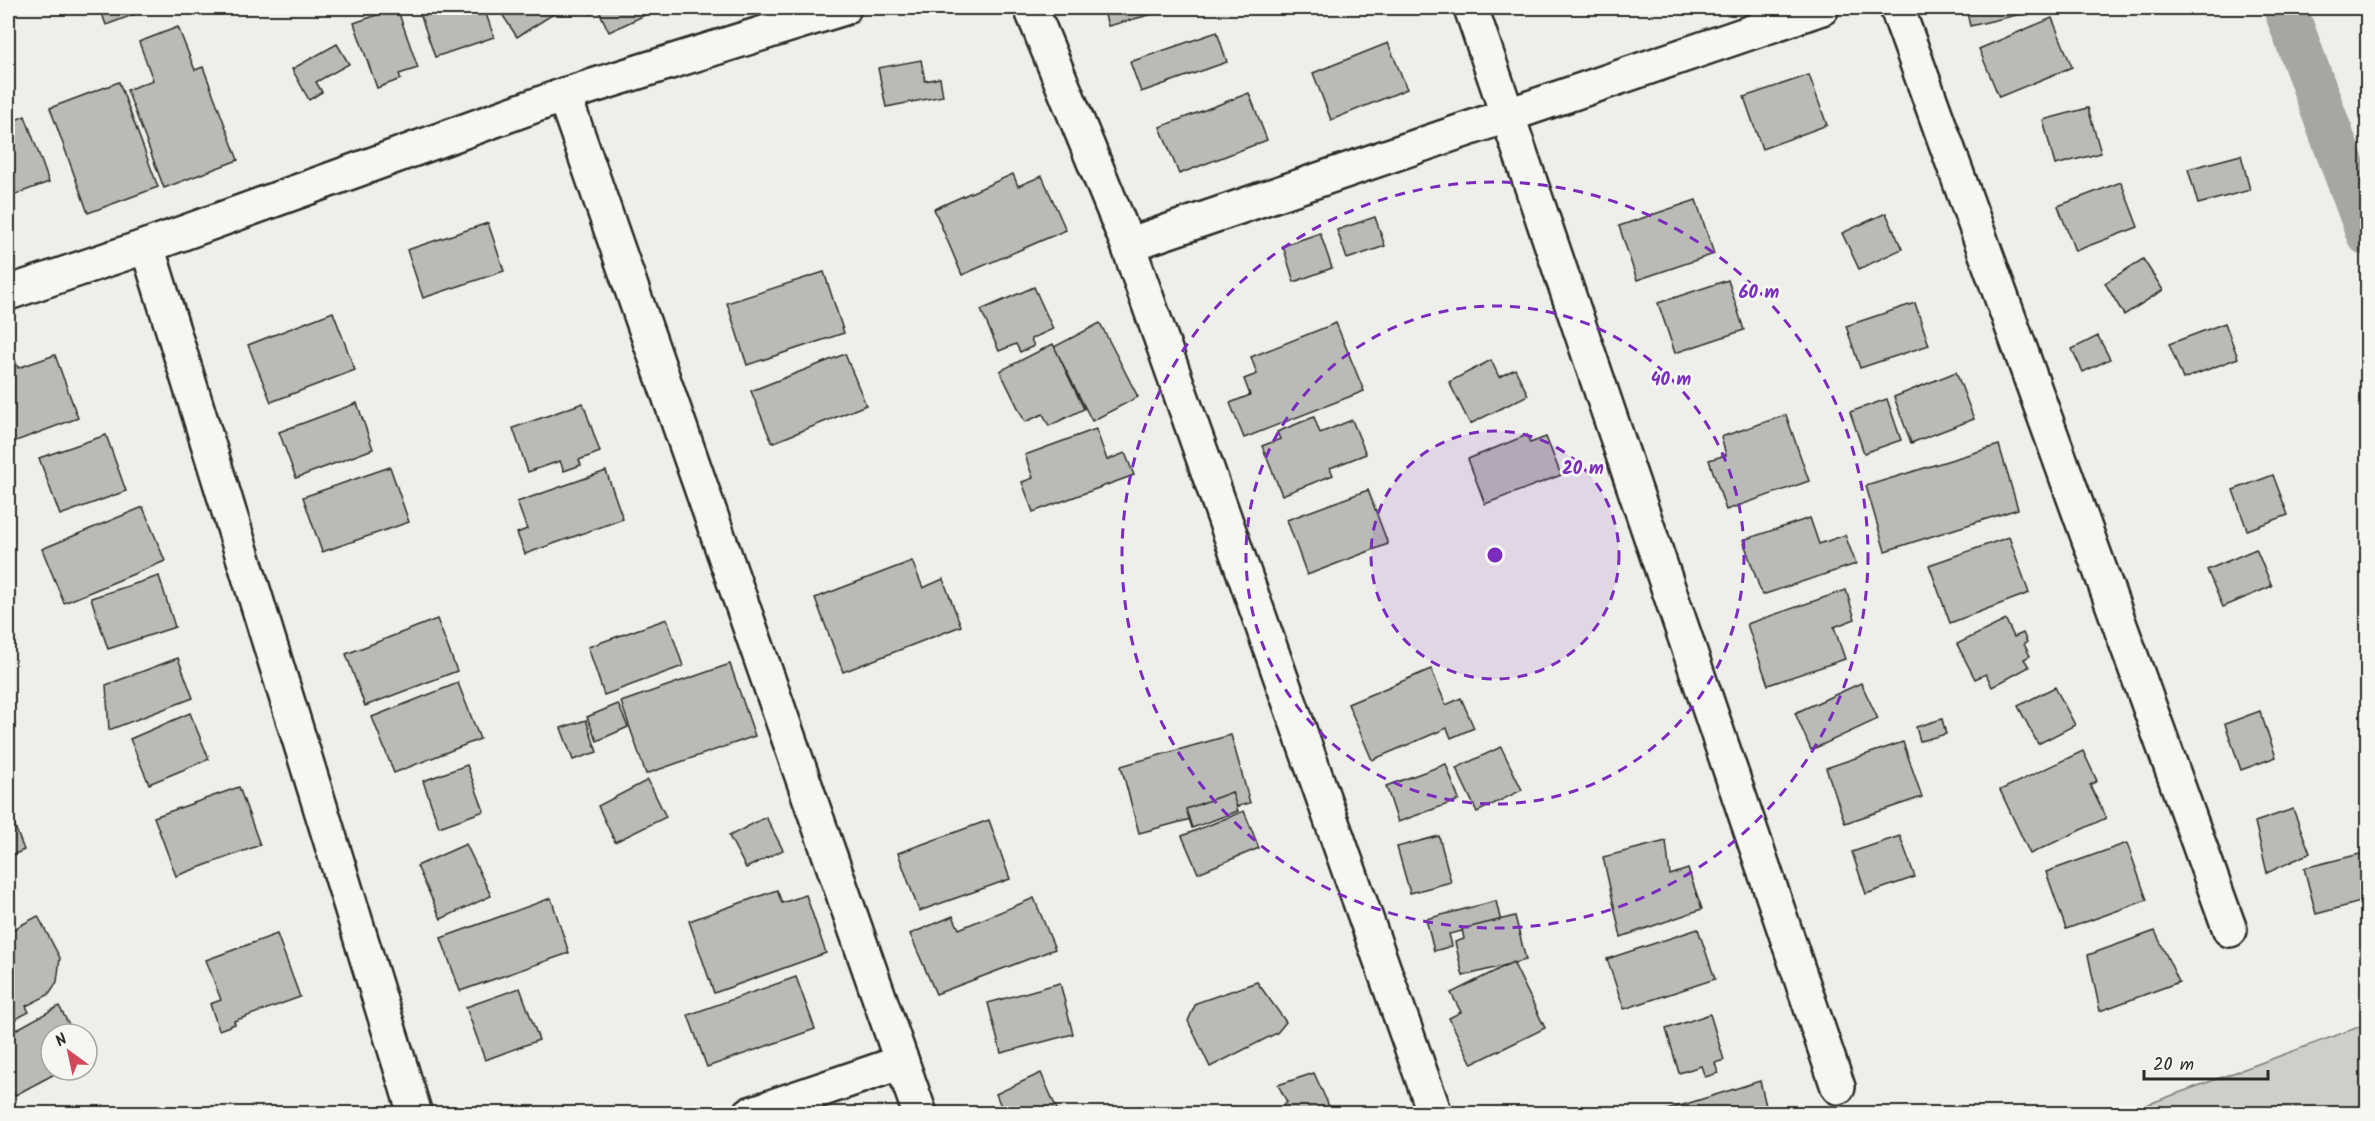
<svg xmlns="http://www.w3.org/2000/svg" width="2375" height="1121" font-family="Kalam,sans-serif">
	<rect width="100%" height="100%" fill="#eeeeea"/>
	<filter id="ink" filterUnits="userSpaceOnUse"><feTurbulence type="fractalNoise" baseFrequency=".0167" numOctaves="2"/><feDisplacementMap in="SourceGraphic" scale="12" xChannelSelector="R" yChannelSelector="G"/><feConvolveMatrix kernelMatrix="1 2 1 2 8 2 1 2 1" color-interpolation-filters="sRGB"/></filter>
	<g filter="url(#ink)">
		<polygon fill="#cececa" stroke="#7c7c7a" stroke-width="1.5" points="2367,1024 2367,1113 2124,1113"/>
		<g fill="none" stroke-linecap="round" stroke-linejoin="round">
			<polyline stroke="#a6a6a3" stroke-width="44" points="2285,8 2368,234"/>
		</g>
		<g fill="#babab7" stroke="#2b2b2b" stroke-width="1.5">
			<polygon points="100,8 151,8 106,25"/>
			<polygon points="397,8 418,68 399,74 401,79 377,88 354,23"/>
			<polygon points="418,8 484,8 494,37 435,57"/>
			<polygon points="498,8 563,8 517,37"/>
			<polygon points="588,8 647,8 649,13 609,32 599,11 591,14"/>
			<polygon points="1103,8 1175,8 1108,26"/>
			<polygon points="1966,8 2046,8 1970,26"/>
			<polygon points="2052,18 2072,67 1999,97 1979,49"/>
			<polygon points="178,27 195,70 203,67 238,160 164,188 127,90 153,80 139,42"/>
			<polygon points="1217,32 1227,62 1141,92 1130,62"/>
			<polygon points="1388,43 1407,89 1331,120 1313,73"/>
			<polygon points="337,44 349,64 316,82 322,92 309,100 292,69"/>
			<polygon points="921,60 925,81 940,78 943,96 886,107 878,68"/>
			<polygon points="1809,75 1827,125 1762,149 1744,97"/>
			<polygon points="119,82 158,187 88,213 50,108"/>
			<polygon points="1249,93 1267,140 1179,174 1160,127"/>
			<polygon points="2088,108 2101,153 2055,165 2043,120"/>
			<polygon points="25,116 49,182 8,197 8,123"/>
			<polygon points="2241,155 2250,190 2198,204 2188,169"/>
			<polygon points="1013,174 1018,186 1042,176 1066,230 962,275 934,209"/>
			<polygon points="2121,182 2138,227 2075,251 2058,206"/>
			<polygon points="1696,200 1714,254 1637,280 1619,226"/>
			<polygon points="1886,213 1902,249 1859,269 1842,233"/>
			<polygon points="1375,217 1385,246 1347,259 1337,230"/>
			<polygon points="488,223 504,271 423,298 407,250"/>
			<polygon points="1320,233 1332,268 1294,282 1283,246"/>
			<polygon points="2143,259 2163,290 2124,315 2105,283"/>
			<polygon points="824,272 844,333 747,365 727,303"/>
			<polygon points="1728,280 1744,330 1675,353 1658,303"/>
			<polygon points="1034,287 1053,329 1031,339 1034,346 1020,352 1016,344 999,351 981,310"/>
			<polygon points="1915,303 1929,345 1860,368 1846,326"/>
			<polygon points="333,312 355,370 271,402 248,345"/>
			<polygon points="1100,323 1138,397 1092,421 1054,347"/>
			<polygon points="1336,323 1364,391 1244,438 1230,403 1250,395 1244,379 1257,374 1251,357"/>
			<polygon points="2225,323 2238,358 2183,379 2169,344"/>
			<polygon points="2098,336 2110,359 2083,372 2072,349"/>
			<polygon points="1053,344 1084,409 1049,426 1043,414 1025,422 1000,371"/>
			<polygon points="845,354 866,405 772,443 751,391"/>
			<polygon points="55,355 78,418 8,444 8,363 15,360 18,368"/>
			<polygon points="1491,360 1499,377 1515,369 1528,395 1470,424 1449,382"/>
			<polygon points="1956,372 1974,419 1911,443 1894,397"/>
			<polygon points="1887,399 1901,440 1864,453 1850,412"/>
			<polygon points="357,403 373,449 296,478 279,432"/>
			<polygon points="583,403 600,452 579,460 581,465 564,471 560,461 528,472 513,428"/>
			<polygon points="1786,415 1809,481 1726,510 1709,460 1726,455 1721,437"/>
			<polygon points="1314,417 1320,433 1352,420 1366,454 1330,468 1333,475 1282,495 1262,446 1280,439 1277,432"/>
			<polygon points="1096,429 1107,460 1125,453 1134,475 1033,512 1022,482 1033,478 1025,455"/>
			<polygon points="106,435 126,491 60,515 39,458"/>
			<polygon points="1527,435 1530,443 1546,437 1561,475 1485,504 1468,459"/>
			<polygon points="1999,445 2018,509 1885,551 1866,486"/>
			<polygon points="390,467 409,522 322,552 303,497"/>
			<polygon points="606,471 623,519 525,554 517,533 527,529 517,502"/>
			<polygon points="2273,475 2288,515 2247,530 2233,490"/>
			<polygon points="1368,490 1388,544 1307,575 1287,520"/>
			<polygon points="143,507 165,561 64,603 42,549"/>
			<polygon points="1810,518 1819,544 1845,535 1856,564 1762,595 1743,540"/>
			<polygon points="2009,537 2029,593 1950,623 1929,565"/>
			<polygon points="2256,549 2272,586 2223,607 2207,570"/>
			<polygon points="912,561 923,588 943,579 961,626 843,672 815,598"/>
			<polygon points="159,576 175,627 108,649 91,598"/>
			<polygon points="1846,590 1855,619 1834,627 1845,659 1768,685 1747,624"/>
			<polygon points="437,619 457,671 365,706 346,654"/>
			<polygon points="667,619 683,666 604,695 588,647"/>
			<polygon points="2006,620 2014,637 2023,633 2027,642 2024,644 2030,656 2024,659 2029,667 1992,687 1986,674 1975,679 1957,644"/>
			<polygon points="178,658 193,698 109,730 106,685"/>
			<polygon points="730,664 755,736 646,774 621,702"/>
			<polygon points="1431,669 1446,705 1461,698 1474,728 1451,738 1447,728 1372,760 1348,704"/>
			<polygon points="458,683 480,739 394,773 372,717"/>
			<polygon points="1861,683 1878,719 1811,750 1795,713"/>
			<polygon points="2055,687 2075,725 2038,744 2018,706"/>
			<polygon points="618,704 628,727 597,741 587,717"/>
			<polygon points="2260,711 2276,757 2241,770 2225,724"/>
			<polygon points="190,713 209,759 149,784 130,739"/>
			<polygon points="1942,719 1946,734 1920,741 1916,727"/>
			<polygon points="586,720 597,752 573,760 561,728"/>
			<polygon points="1231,735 1250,803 1139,833 1121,766"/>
			<polygon points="1903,742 1922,797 1845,823 1826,768"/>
			<polygon points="1501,747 1522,790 1477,812 1456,768"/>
			<polygon points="2083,751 2097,781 2090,785 2106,818 2030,854 2000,790"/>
			<polygon points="1446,764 1459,800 1398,822 1386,786"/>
			<polygon points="467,765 484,811 439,827 423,781"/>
			<polygon points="648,780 666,817 615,842 598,806"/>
			<polygon points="239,787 260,845 176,876 154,817"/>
			<polygon points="1232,792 1238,811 1192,828 1186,809"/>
			<polygon points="8,808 24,850 8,857"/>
			<polygon points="2293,809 2310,853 2267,873 2255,822"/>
			<polygon points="1244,811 1259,848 1198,873 1182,836"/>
			<polygon points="766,817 783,850 746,868 729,836"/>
			<polygon points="989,820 1010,879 919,911 898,853"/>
			<polygon points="1439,836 1451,882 1410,893 1397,847"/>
			<polygon points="1900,836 1915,877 1866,894 1852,852"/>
			<polygon points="1666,841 1670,875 1688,869 1702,909 1621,937 1603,857"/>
			<polygon points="2127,843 2147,900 2066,929 2046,872"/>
			<polygon points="466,844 491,896 441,919 417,866"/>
			<polygon points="2368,852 2368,900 2316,914 2304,868"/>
			<polygon points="777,890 782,903 806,895 826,953 714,993 689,921"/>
			<polygon points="551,898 569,953 460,991 441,938"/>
			<polygon points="1034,898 1055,949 936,994 910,934 953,916 959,929"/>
			<polygon points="1496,901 1501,922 1449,934 1452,946 1434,951 1426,919"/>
			<polygon points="38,916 60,958 57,982 48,995 26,1006 29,1012 8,1023 8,956 14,953 8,940 8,932"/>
			<polygon points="1515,916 1526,960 1463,976 1455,942 1464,939 1462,929"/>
			<polygon points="1698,929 1715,979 1624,1009 1607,959"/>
			<polygon points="2155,931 2179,982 2100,1011 2088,955"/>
			<polygon points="277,934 300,997 234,1021 235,1024 219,1030 210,1004 221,1000 206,960"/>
			<polygon points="1513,962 1545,1028 1472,1064 1449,1018 1461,1012 1451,993"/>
			<polygon points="796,977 815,1029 707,1067 688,1015"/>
			<polygon points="1257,982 1286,1022 1277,1033 1210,1067 1188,1021 1196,1003"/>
			<polygon points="1060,983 1073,1034 1001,1053 988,1003"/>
			<polygon points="520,988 539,1040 485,1060 466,1007"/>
			<polygon points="59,1006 74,1034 51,1034 51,1070 62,1070 8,1099 8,1034"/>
			<polygon points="1710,1014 1724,1060 1715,1063 1718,1073 1705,1077 1701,1066 1679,1073 1666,1029"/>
			<polygon points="1041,1073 1059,1114 1004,1114 996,1094"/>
			<polygon points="1314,1073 1329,1106 1307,1114 1284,1114 1280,1108 1287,1102 1278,1085"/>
			<polygon points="1760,1081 1768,1114 1669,1114 1667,1110"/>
		</g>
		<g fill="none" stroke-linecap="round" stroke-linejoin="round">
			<g stroke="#2b2b2b" stroke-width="38">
				<g id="minor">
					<polyline points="1031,8 1128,245 1435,1114"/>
					<polyline points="1471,8 1838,1087"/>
					<polyline points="1897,8 2230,930"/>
					<polyline points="564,95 920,1114"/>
					<polyline points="1128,245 1822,8"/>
					<polyline points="147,246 415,1114"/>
					<polyline points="8,293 147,246 564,95 844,8"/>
					<polyline points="750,1114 902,1062"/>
				</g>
			</g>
			<use href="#minor" stroke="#f6f6f2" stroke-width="33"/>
		</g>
	</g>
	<circle cx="1495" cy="555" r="124" fill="#7b2cbf" fill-opacity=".12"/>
	<g fill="none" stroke="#7b2cbf" stroke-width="3" stroke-dasharray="10 8">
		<circle cx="1495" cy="555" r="124"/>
		<circle cx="1495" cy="555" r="249"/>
		<circle cx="1495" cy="555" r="373"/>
	</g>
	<circle cx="1495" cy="555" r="9" fill="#7b2cbf" stroke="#f6f6f2" stroke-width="3"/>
	<g font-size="18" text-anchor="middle" font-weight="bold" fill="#7b2cbf" stroke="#f6f6f2" stroke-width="6" stroke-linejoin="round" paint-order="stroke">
		<text x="1759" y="298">60 m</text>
		<text x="1671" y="385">40 m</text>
		<text x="1583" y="474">20 m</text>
	</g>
	<rect width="2375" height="1121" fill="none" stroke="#f6f6f2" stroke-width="30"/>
	<rect x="15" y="15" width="2345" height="1091" fill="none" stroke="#2b2b2b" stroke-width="2" filter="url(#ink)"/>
	<g transform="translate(69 1052) rotate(327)"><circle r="28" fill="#f6f6f2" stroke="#a5a5a2" stroke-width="1.5"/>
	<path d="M0-4.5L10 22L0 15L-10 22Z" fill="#d1495b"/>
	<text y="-9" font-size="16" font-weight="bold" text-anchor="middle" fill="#2b2b2b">N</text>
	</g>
	<path d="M2144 1070v9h124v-9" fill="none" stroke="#2b2b2b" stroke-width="3"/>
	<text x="2153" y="1070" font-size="18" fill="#2b2b2b" stroke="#f6f6f2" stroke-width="4.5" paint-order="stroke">20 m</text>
</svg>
